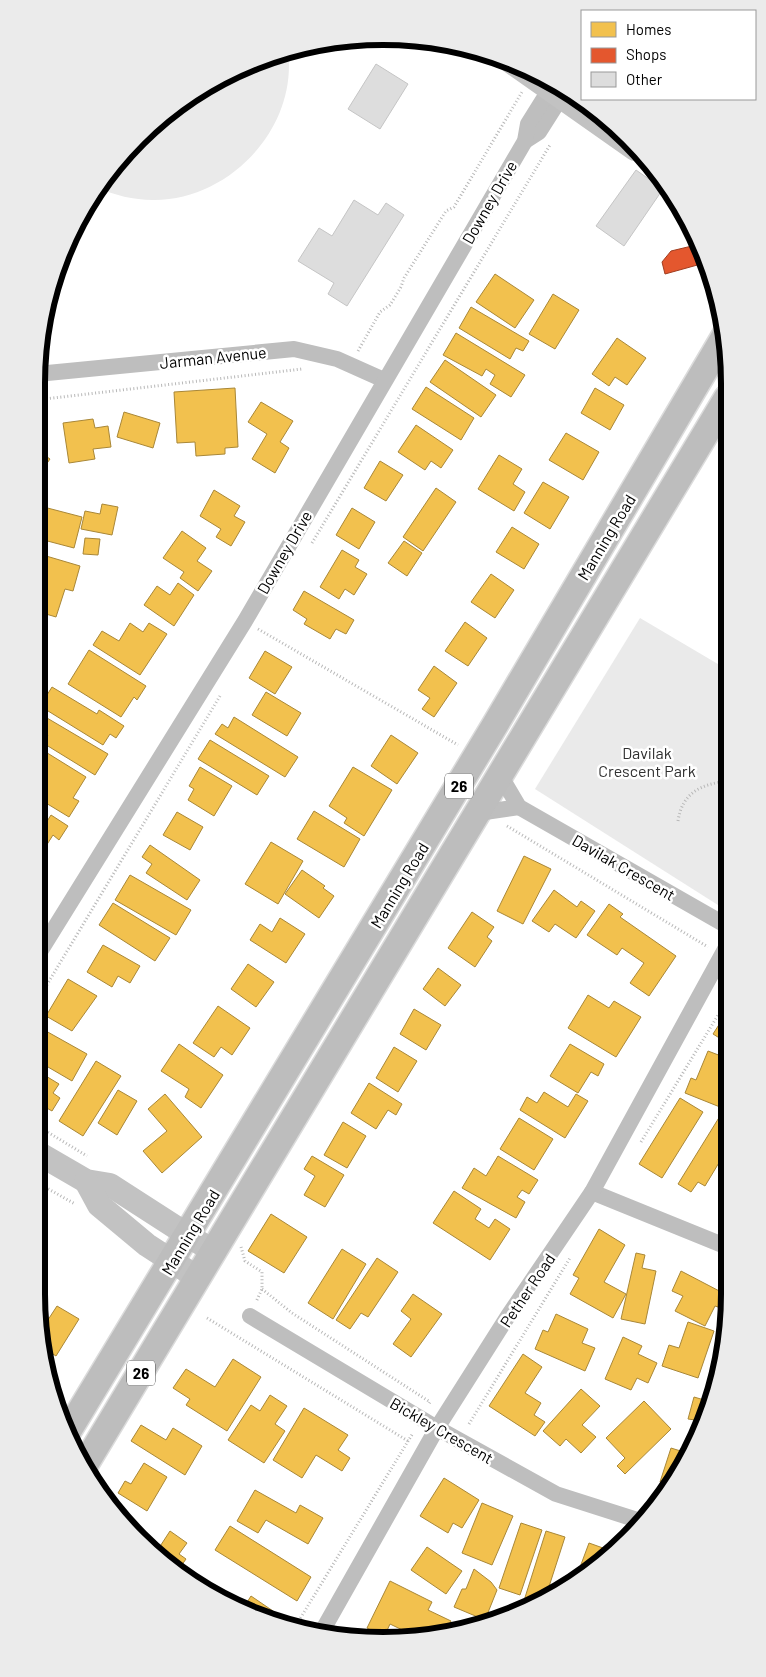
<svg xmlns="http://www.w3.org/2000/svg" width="766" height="1677" font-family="Barlow,sans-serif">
	<rect width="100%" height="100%" fill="#fff"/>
	<g fill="#eaeaea">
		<path d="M288,51C298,128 229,201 153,200C133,200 115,195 97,188C110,172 123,153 138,138C180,96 232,68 288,51Z"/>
		<polygon points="640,618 728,670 729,912 535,789"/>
	</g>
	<g fill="#f2c14e" stroke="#a98737">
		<polygon points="495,274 534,300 515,328 476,302"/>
		<polygon points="553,294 579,310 555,349 529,334"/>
		<polygon points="471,307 529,341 523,351 516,348 510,359 459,328"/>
		<polygon points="456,333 525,375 511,397 490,384 495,375 486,369 482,376 443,355"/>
		<polygon points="617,338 646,358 627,385 615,377 609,386 592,374"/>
		<polygon points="445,360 496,395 481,417 430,382"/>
		<polygon points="426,387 474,418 461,440 412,409"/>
		<polygon points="235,388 238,447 225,448 225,454 196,456 195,442 177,443 174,392"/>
		<polygon points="595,388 624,405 610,430 581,413"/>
		<polygon points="261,402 293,421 280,442 289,448 275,473 252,459 267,434 248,422"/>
		<polygon points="124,412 160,423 153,448 117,437"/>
		<polygon points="93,419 95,428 108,426 111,447 93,449 95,459 69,463 63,423"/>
		<polygon points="416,425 453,450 441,468 431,461 425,470 398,452"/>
		<polygon points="566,433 599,452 583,480 549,460"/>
		<polygon points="36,441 44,447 40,452 50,459 36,479"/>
		<polygon points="499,455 522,469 513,484 525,492 514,511 478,489"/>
		<polygon points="380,461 403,475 386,501 364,488"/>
		<polygon points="543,482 569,497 550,529 524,513"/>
		<polygon points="436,488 456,502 423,551 403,537"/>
		<polygon points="214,490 240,506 234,516 245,522 231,546 216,537 221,529 200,516"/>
		<polygon points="102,504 118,507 112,535 81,529 85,511 100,514"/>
		<polygon points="36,505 82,517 74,548 36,538"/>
		<polygon points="352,508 375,522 359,549 336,535"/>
		<polygon points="512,527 539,544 524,569 496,552"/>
		<polygon points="182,531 206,548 197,561 212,571 198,591 180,578 184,572 163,558"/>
		<polygon points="85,538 100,539 98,555 83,554"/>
		<polygon points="404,541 422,553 407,576 388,563"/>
		<polygon points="342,550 359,560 355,567 367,574 354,595 345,589 339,599 320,587"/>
		<polygon points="36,553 80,566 73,591 65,589 56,617 36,611"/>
		<polygon points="491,574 514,590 495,618 471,602"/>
		<polygon points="178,583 194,595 174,626 144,605 157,586 170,595"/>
		<polygon points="304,591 354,620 346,634 336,629 330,639 304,624 307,619 293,610"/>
		<polygon points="465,622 487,638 468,666 445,651"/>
		<polygon points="130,623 143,632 149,623 167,634 140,675 93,645 102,631 119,641"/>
		<polygon points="36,631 47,635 36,661"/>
		<polygon points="89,650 146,686 137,700 134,697 121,717 68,684"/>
		<polygon points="265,651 292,667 275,694 249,678"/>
		<polygon points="434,666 457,683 434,717 422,709 430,698 418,690"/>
		<polygon points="52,687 97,714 99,710 124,726 116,738 110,734 103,745 40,706"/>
		<polygon points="266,692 301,713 287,736 252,715"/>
		<polygon points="234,717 298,757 285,777 215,734 222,724 228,728"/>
		<polygon points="47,718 108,754 95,775 43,743 48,735 40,730"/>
		<polygon points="391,735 418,753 397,784 371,766"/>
		<polygon points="210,740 269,776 257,795 198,759"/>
		<polygon points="36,746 86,777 73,798 79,801 69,817 36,797"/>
		<polygon points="200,767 232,786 214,816 188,800 194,789 189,786"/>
		<polygon points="353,767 392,790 364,836 344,823 347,818 329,806"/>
		<polygon points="314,811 360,839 344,867 297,839"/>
		<polygon points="177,812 203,827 190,850 163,835"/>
		<polygon points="51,815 68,826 59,840 53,835 41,854 36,851 36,817 46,823"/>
		<polygon points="271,842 303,861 278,904 245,884"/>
		<polygon points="150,845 200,880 187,900 146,873 152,864 142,857"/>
		<polygon points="524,856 551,869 523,924 497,911"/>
		<polygon points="302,870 325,886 323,888 334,896 319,918 285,894"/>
		<polygon points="130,875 191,910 176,935 115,900"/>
		<polygon points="554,890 577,907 581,901 595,911 576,938 555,924 549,932 532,921"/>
		<polygon points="113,903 170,938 155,961 99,925"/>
		<polygon points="609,904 623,914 620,917 676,956 649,996 630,983 644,963 622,948 617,955 587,935"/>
		<polygon points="472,912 494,927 487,937 492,941 475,967 448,948"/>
		<polygon points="280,918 305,934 286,963 250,940 260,924 272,932"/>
		<polygon points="103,945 140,966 130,983 118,976 112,987 87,972"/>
		<polygon points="248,964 274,982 256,1007 231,989"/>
		<polygon points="438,968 461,985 445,1006 423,989"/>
		<polygon points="68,979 97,996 72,1031 46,1016"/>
		<polygon points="588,995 609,1008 614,1001 641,1017 616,1057 568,1028"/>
		<polygon points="218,1006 250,1028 232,1055 221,1047 214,1057 193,1043"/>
		<polygon points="414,1009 441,1025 426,1050 400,1034"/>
		<polygon points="729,1009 729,1044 713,1034"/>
		<polygon points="37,1026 87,1054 72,1081 36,1060"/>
		<polygon points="179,1044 223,1075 201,1108 185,1097 189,1089 161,1071"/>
		<polygon points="570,1044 604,1064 598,1076 591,1072 578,1093 550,1076"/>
		<polygon points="394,1047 417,1061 398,1092 376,1078"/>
		<polygon points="708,1051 729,1059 729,1083 720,1107 685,1093 691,1078 696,1080"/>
		<polygon points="96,1061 121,1076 83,1136 59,1121"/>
		<polygon points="36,1070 59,1084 53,1093 60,1098 52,1111 36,1102"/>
		<polygon points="369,1083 402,1104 396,1115 388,1110 376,1129 351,1113"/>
		<polygon points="118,1090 137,1101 117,1135 98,1123"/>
		<polygon points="544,1092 568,1107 576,1094 588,1101 565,1138 520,1110 527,1097 537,1103"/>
		<polygon points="165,1094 202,1137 162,1173 143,1151 167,1131 148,1109"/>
		<polygon points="680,1098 703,1112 662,1178 639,1164"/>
		<polygon points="720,1116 729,1122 729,1146 705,1186 698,1182 691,1192 678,1184"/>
		<polygon points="519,1118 553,1139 534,1170 500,1149"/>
		<polygon points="343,1122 366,1136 347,1168 324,1155"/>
		<polygon points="312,1156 344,1175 325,1207 304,1195 315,1176 304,1169"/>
		<polygon points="498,1156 538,1180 529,1194 522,1190 517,1197 525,1202 516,1218 462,1188 474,1168 486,1176"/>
		<polygon points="454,1191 481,1209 475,1219 489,1228 495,1219 510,1229 490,1260 433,1223"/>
		<polygon points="271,1214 307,1237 284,1273 248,1251"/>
		<polygon points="36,1215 45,1221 36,1236"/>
		<polygon points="599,1229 625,1245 604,1282 626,1294 613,1318 570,1294 579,1278 573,1275"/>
		<polygon points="342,1249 366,1264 333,1319 308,1303"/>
		<polygon points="636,1253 645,1255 642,1268 656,1271 645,1324 621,1319"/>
		<polygon points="377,1258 398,1272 368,1317 361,1313 350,1329 336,1320"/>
		<polygon points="681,1271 725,1294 718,1307 715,1306 705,1326 675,1311 683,1296 672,1291"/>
		<polygon points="413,1294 442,1314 411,1357 393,1344 411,1319 401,1311"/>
		<polygon points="57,1306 79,1319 56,1356 45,1349 42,1329"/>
		<polygon points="556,1314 588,1329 582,1343 595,1348 585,1371 535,1349 543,1330 548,1332"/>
		<polygon points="688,1322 714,1331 698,1378 662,1366 669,1345 679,1348"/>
		<polygon points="623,1337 642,1346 638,1354 657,1363 648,1383 637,1378 631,1390 605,1379"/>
		<polygon points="523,1354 542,1367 525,1393 541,1403 534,1415 545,1422 535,1436 489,1406"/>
		<polygon points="233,1359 261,1377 227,1431 186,1405 190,1399 173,1388 186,1369 215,1387"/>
		<polygon points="581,1389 600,1406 582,1425 596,1437 581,1453 566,1439 560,1446 543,1431"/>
		<polygon points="270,1395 287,1406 275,1424 285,1431 264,1463 228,1440 251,1405 260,1411"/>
		<polygon points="694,1397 711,1402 703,1426 696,1439 690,1438 695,1420 688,1419"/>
		<polygon points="644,1401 671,1429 625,1474 617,1466 625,1458 606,1438"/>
		<polygon points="304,1408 348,1435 338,1450 350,1458 342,1471 316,1455 302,1478 273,1460"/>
		<polygon points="141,1425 166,1440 173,1428 202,1446 185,1475 131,1441"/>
		<polygon points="671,1448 687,1453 668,1484 660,1482"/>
		<polygon points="144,1463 167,1477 147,1511 118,1493 125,1481 131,1484"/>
		<polygon points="444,1478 479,1500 462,1528 453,1523 448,1533 420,1516"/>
		<polygon points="255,1490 296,1513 300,1505 323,1518 308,1544 266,1520 258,1533 237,1521"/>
		<polygon points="482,1503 513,1516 492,1565 462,1553"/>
		<polygon points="116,1514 148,1535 145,1541 122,1522"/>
		<polygon points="521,1523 542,1530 520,1595 499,1588"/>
		<polygon points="230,1526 311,1577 297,1601 215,1550"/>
		<polygon points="170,1531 187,1543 179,1554 186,1559 179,1569 157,1551"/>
		<polygon points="546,1531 565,1537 545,1599 522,1607"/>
		<polygon points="589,1543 603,1548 601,1558 576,1578"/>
		<polygon points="427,1547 462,1571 446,1594 411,1570"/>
		<polygon points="474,1569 491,1582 497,1590 485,1620 454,1607 462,1589 466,1589"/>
		<polygon points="390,1581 432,1602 428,1610 451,1621 444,1635 417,1637 390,1624 384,1637 367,1628"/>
		<polygon points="251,1596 273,1611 270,1617 244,1607"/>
	</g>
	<polygon fill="#e4572e" stroke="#a03d20" points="696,245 701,264 665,274 662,262 671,251"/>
	<g fill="#ddd" stroke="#c5c5c5">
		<polygon points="376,64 408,84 380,129 348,109"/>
		<polygon points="636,170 663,189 624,246 596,226"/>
		<polygon points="354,200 378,215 386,203 404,215 347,306 328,294 334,283 298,261 319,228 332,236"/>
	</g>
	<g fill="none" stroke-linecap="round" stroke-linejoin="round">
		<g stroke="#dbdbdb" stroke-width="29">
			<g id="primary">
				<polyline points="67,1433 495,725 726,334"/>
				<polyline points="83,1468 727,398"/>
			</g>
		</g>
		<g stroke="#b8b8b8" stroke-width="3" stroke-dasharray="1 2.5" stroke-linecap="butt">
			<polyline points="358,351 380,312 390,305 401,287 404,278 446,211 454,207 522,92"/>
			<polyline points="36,400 302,369"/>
			<polyline points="312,543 550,145"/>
			<polyline points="258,629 458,745"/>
			<polyline points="728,717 722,737 728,752"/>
			<path d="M678,821C682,793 701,784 728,781"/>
			<polyline points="507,826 708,947"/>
			<polyline points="36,1003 220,696"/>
			<polyline points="36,1125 87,1156"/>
			<polyline points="641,1142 729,997"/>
			<polyline points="36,1182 75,1204"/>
			<polyline points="241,1247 245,1261 262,1272 262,1289 256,1302"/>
			<polyline points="262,1289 292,1313 430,1402 428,1405"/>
			<polyline points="207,1318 408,1441"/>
			<polyline points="469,1424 570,1258"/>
			<polyline points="295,1627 413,1433"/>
		</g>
		<g stroke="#bebebe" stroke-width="16">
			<polyline points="525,141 539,132 565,91"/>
			<polyline points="37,374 294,349 337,359 384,380"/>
			<polyline points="500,775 519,807 729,927"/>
			<polyline points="478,813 519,807"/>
			<polyline points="36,958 245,621 525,141 528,124 553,84"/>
			<polyline points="592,1192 730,1248"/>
			<polyline points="250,1316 437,1428 556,1494 644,1522"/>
			<polyline points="320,1635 437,1428 508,1316 592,1192 729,942"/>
		</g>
		<g stroke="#c2c2c2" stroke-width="24">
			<polyline points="510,61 635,149"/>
			<polyline points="36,1152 86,1181 110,1185 214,1252"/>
			<polyline points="86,1181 99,1205 147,1245 198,1278"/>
		</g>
		<use href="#primary" stroke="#bdbdbd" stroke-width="26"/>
	</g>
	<g text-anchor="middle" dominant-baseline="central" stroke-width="5" stroke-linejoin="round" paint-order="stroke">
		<g fill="#fff" stroke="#4c4c4c" stroke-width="1">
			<rect x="445" y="773.5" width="28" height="25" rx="4"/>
			<rect x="127" y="1360.5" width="28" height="25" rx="4"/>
		</g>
		<g font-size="15" font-weight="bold" fill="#000">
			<text x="459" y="786">26</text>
			<text x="141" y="1373">26</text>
		</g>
		<g font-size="16" fill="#000" stroke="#fff">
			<text transform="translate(489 202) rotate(-60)">Downey Drive</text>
			<text transform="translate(213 357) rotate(-6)">Jarman Avenue</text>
			<text transform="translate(606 537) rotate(-59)">Manning Road</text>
			<text transform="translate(284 552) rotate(-60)">Downey Drive</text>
			<text transform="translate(624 867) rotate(30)">Davilak Crescent</text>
			<text transform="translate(399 885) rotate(-59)">Manning Road</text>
			<text transform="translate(190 1232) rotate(-59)">Manning Road</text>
			<text transform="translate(527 1290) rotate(-56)">Pether Road</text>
			<text transform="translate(442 1430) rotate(30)">Bickley Crescent</text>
		</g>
		<g font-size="16" fill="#303030" stroke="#fff">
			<text x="647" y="752">Davilak<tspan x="647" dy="18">Crescent Park</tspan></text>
		</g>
	</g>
	<path d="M0 0H766V1677H0ZM383 45H383A338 338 0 0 1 721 383V1294A338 338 0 0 1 383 1632H383A338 338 0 0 1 45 1294V383A338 338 0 0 1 383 45Z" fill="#ebebeb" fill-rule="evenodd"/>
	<path fill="none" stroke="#000" stroke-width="6" d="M383 45H383A338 338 0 0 1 721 383V1294A338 338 0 0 1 383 1632H383A338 338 0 0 1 45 1294V383A338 338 0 0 1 383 45Z"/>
	<rect x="581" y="10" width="175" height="90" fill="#ffffff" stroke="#999999"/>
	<rect x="591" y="22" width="25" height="15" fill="#f2c14e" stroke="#999999"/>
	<text x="626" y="35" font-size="15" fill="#000000">Homes</text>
	<rect x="591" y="48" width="25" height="15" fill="#e4572e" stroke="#999999"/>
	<text x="626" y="60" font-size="15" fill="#000000">Shops</text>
	<rect x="591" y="72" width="25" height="15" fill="#dddddd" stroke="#999999"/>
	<text x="626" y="85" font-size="15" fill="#000000">Other</text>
</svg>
